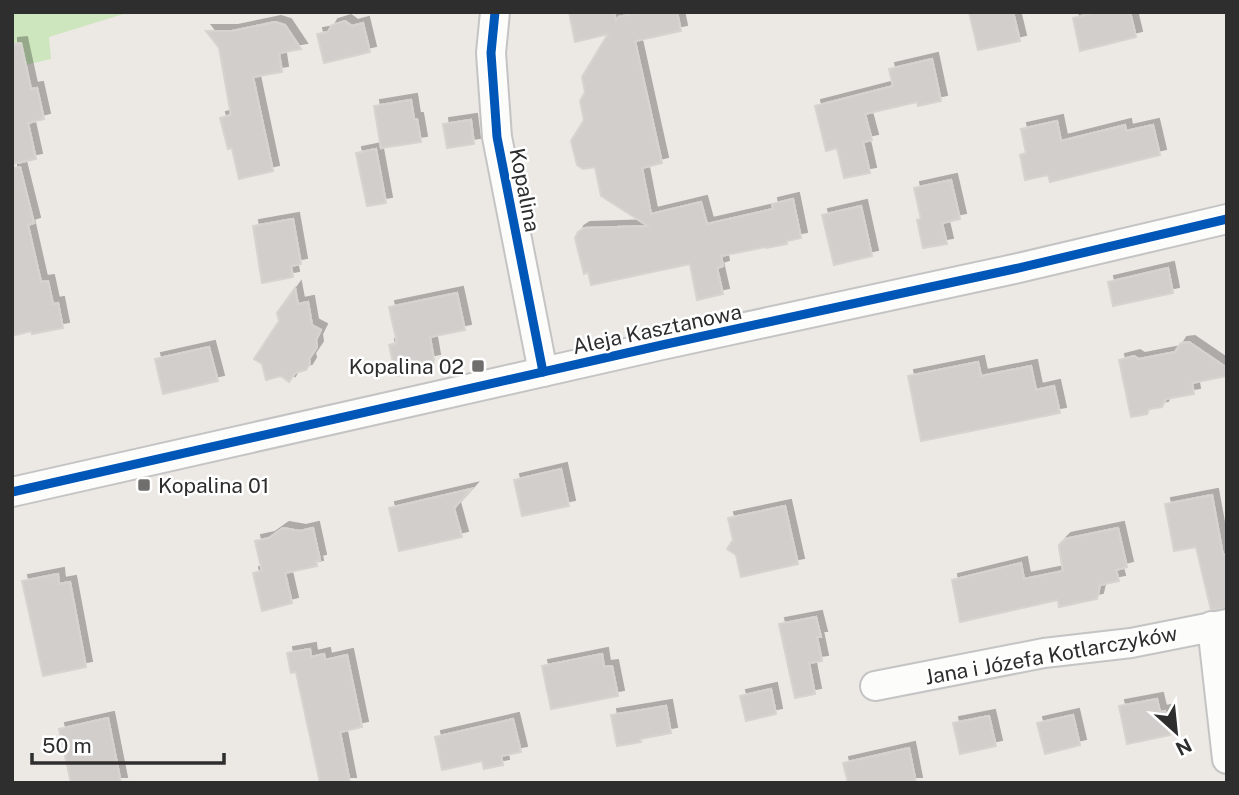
<svg xmlns="http://www.w3.org/2000/svg" width="1239" height="795" font-family="'Public Sans',sans-serif">
	<defs>
		<filter id="shadow"><feDropShadow dx="6" dy="-6" stdDeviation="0" flood-color="#0004"/></filter>
	</defs>
	<rect width="100%" height="100%" fill="#ece8e4"/>
	<polygon fill="#cee6be" points="12,12 130,12 49,37 51,59 12,68"/>
	<g fill="#d1cecb" stroke="#d7d4d0" stroke-width="2" filter="url(#shadow)">
		<polygon points="569,12 614,12 616,21 619,17 641,12 677,12 681,31 635,41 662,163 642,168 651,214 701,202 707,224 773,209 772,204 793,199 801,238 787,241 787,244 766,248 765,247 721,256 723,266 717,268 723,294 697,300 690,264 591,285 588,272 584,274 575,238 578,232 584,228 648,226 601,196 595,167 583,169 577,165 571,141 584,120 580,101 585,92 582,77 608,34 575,42"/>
		<polygon points="969,12 1013,12 1020,41 978,50"/>
		<polygon points="1097,12 1130,12 1136,37 1080,51 1073,18"/>
		<polygon points="345,21 352,26 363,23 370,52 324,63 317,34 328,32 332,25"/>
		<polygon points="275,22 285,25 301,49 279,53 282,72 253,77 273,171 239,179 232,148 228,149 220,118 231,115 219,48 206,31 232,31"/>
		<polygon points="21,43 31,89 37,88 44,119 28,123 36,159 12,164 12,44"/>
		<polygon points="932,59 941,101 918,106 917,102 865,114 872,140 863,142 870,173 844,178 837,148 826,151 815,106 893,86 889,69"/>
		<polygon points="411,100 414,119 417,119 421,142 381,148 374,106"/>
		<polygon points="471,120 474,144 447,148 443,124"/>
		<polygon points="1057,121 1061,141 1125,125 1126,131 1153,125 1160,155 1050,182 1048,175 1025,180 1020,155 1026,153 1021,129"/>
		<polygon points="376,149 386,203 367,206 356,153"/>
		<polygon points="20,167 34,223 28,225 41,282 48,281 53,304 58,303 63,328 32,334 31,331 12,336 12,168"/>
		<polygon points="951,180 960,219 942,223 947,244 923,248 917,220 921,219 914,188"/>
		<polygon points="861,206 872,256 834,265 822,215"/>
		<polygon points="293,219 301,264 291,266 293,277 262,283 253,226"/>
		<polygon points="1168,268 1173,293 1113,306 1108,282"/>
		<polygon points="295,288 298,304 308,302 312,325 321,330 316,340 317,347 309,359 310,363 306,370 295,373 289,382 281,376 266,380 262,364 254,359 279,321 277,313"/>
		<polygon points="457,293 465,330 430,337 434,360 425,362 427,369 396,376 389,345 397,343 389,307"/>
		<polygon points="1189,342 1227,368 1227,376 1192,383 1194,394 1166,399 1162,407 1149,409 1147,414 1131,417 1119,360 1134,356 1139,359 1175,352 1181,343"/>
		<polygon points="209,347 218,381 163,394 155,359"/>
		<polygon points="978,362 981,376 1031,366 1036,390 1054,386 1060,413 921,441 908,376"/>
		<polygon points="561,469 569,506 522,516 514,480"/>
		<polygon points="471,489 454,508 462,537 399,551 389,508"/>
		<polygon points="1212,495 1223,555 1227,554 1227,608 1213,610 1211,610 1196,547 1174,551 1165,504"/>
		<polygon points="785,506 798,564 741,577 736,555 727,549 733,540 728,518"/>
		<polygon points="283,528 300,531 313,528 320,560 316,561 317,566 285,573 292,603 262,611 253,573 262,571 255,541 269,538"/>
		<polygon points="1118,528 1127,567 1116,570 1119,581 1100,585 1097,599 1059,607 1058,600 960,622 952,580 1021,563 1024,579 1063,571 1059,548 1059,545 1065,539"/>
		<polygon points="58,574 59,584 70,582 86,667 43,676 22,581"/>
		<polygon points="816,617 821,637 817,637 822,661 809,663 815,694 795,698 779,624"/>
		<polygon points="310,649 311,657 324,654 325,660 347,655 362,727 340,732 350,783 320,783 296,672 291,673 287,653"/>
		<polygon points="602,654 604,667 612,666 618,696 551,709 542,666"/>
		<polygon points="771,689 776,714 746,721 740,696"/>
		<polygon points="1157,699 1160,712 1165,711 1170,735 1127,744 1119,706"/>
		<polygon points="666,706 671,733 640,739 641,742 617,746 611,715"/>
		<polygon points="1073,715 1080,745 1045,754 1037,723"/>
		<polygon points="989,716 996,746 960,754 953,723"/>
		<polygon points="108,718 121,783 71,783 59,729"/>
		<polygon points="513,719 521,752 501,756 503,765 484,769 482,761 442,770 435,737"/>
		<polygon points="909,748 916,783 848,783 843,763"/>
	</g>
	<g fill="none" stroke-linecap="round" stroke-linejoin="round">
		<g stroke="#c5c4c5" stroke-width="32">
			<g id="minor">
				<polyline points="495,12 491,53 497,137 543,372"/>
				<polyline points="12,492 662,345 1014,269 1227,219"/>
				<polyline points="1212,626 1227,759"/>
				<polyline points="875,686 1044,653 1131,643 1227,624"/>
			</g>
		</g>
		<use href="#minor" stroke="#fcfcfb" stroke-width="28"/>
		<g stroke="#fff" stroke-width="13">
			<g id="cycleway">
				<polyline points="495,12 491,53 497,137 543,372"/>
				<polyline points="12,492 662,345 1014,269 1227,219"/>
			</g>
		</g>
		<use href="#cycleway" stroke="#0057b8" stroke-width="9"/>
	</g>
	<g fill="#706f6e" stroke="#fff" stroke-width="2.5">
		<rect x="471" y="359" width="14" height="14" rx="3.5"/>
		<rect x="137" y="478" width="14" height="14" rx="3.5"/>
	</g>
	<g text-anchor="middle" dominant-baseline="central" stroke-width="5" stroke-linejoin="round" paint-order="stroke">
		<g font-size="21" fill="#2e2e2e" stroke="#fff">
			<text transform="translate(525 190) rotate(79)">Kopalina</text>
			<text transform="translate(657 329) rotate(-12)">Aleja Kasztanowa</text>
			<text transform="translate(1051 655) rotate(-10)">Jana i Józefa Kotlarczyków</text>
		</g>
		<g font-size="21" fill="#2e2e2e" stroke="#fff" text-anchor="end">
			<text x="464" y="366">Kopalina 02</text>
			<text x="158" y="485" text-anchor="start">Kopalina 01</text>
		</g>
	</g>
	<rect width="1239" height="795" fill="none" stroke="#2e2e2e" stroke-width="28"/>
	<g transform="translate(1176 732) rotate(153)" stroke="#ffffff" stroke-width="5" paint-order="stroke">
	<path d="M0-5L12 26L0 18L-12 26Z" fill="#2e2e2e"/>
	<text y="-10" font-size="19" font-weight="bold" text-anchor="middle" fill="#2e2e2e">N</text>
	</g>
	<path d="M32 753v10h192v-10" fill="none" stroke="#2e2e2e" stroke-width="3.5"/>
	<text x="42" y="753" font-size="21" fill="#2e2e2e" stroke="#ffffff" stroke-width="5" paint-order="stroke">50 m</text>
</svg>
